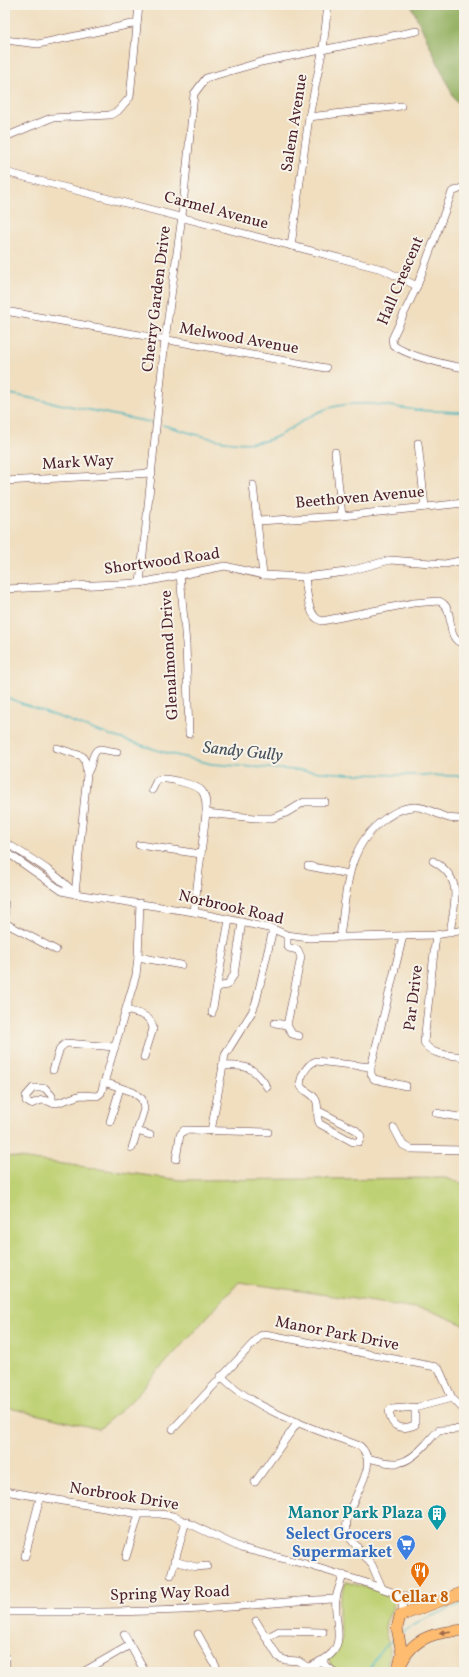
<svg xmlns="http://www.w3.org/2000/svg" width="469" height="1677" font-family="Vollkorn,serif">
	<rect width="100%" height="100%" fill="#f7f3e8"/>
	<filter id="ink" filterUnits="userSpaceOnUse"><feTurbulence type="fractalNoise" baseFrequency=".025" numOctaves="2"/><feDisplacementMap in="SourceGraphic" scale="8" xChannelSelector="R" yChannelSelector="G"/><feConvolveMatrix kernelMatrix="1 2 1 2 8 2 1 2 1" color-interpolation-filters="sRGB"/></filter>
	<filter id="wash" filterUnits="userSpaceOnUse"><feTurbulence type="fractalNoise" baseFrequency=".012" numOctaves="4" result="noise"/><feDisplacementMap in="SourceGraphic" scale="16" xChannelSelector="R" yChannelSelector="G"/><feGaussianBlur stdDeviation="0.9" result="paint"/><feColorMatrix in="noise" values="0 0 0 0 0 0 0 0 0 0 0 0 0 0 0 0 0 1.4 0 .05"/><feComposite in="paint" operator="in"/></filter>
	<g filter="url(#wash)">
		<rect width="100%" height="100%" fill="#f0debf"/>
		<g fill="#bfd174" stroke="#847850">
			<polygon points="5,1156 180,1180 445,1178 464,1184 464,1325 429,1310 239,1282 130,1402 99,1429 5,1407"/>
			<path d="M346,1582L376,1590L394,1600C394,1611 385,1618 385,1629C385,1633 387,1638 388,1642C390,1653 389,1662 384,1672H338L331,1666L328,1657L342,1639L339,1618V1601Z"/>
		</g>
		<polygon fill="#97b366" stroke="#706948" points="411,5 464,5 464,101 456,102"/>
		<g fill="none" stroke-linecap="round" stroke-linejoin="round">
			<g stroke="#45b4bc" stroke-width="1.5">
				<polyline points="5,393 154,423"/>
				<path d="M163,425C195,434 246,453 278,436C297,426 315,410 337,406C365,400 391,407 418,410C434,411 449,412 464,412"/>
				<polyline points="5,697 97,731 163,752 212,764 350,774 464,776"/>
				<polyline points="402,1632 427,1618 464,1603"/>
				<polyline points="367,1672 383,1648 395,1639"/>
			</g>
		</g>
	</g>
	<g filter="url(#ink)">
		<g fill="none" stroke-linecap="round" stroke-linejoin="round">
			<g stroke="#633c41" stroke-width="8">
				<g id="street">
					<polyline points="5,40 38,44 137,23"/>
					<polyline points="309,117 401,106"/>
					<polyline points="5,137 51,118 110,115 118,111 130,97 139,5"/>
					<polyline points="5,172 382,269 417,286"/>
					<path d="M464,187L452,192L417,286L392,339L393,345C410,357 443,364 464,368"/>
					<polyline points="291,246 309,117 323,48 328,5"/>
					<polyline points="5,311 326,368"/>
					<polyline points="418,443 425,507"/>
					<polyline points="335,452 342,516"/>
					<polyline points="5,481 152,473"/>
					<polyline points="253,485 263,575"/>
					<polyline points="258,521 342,516 464,503"/>
					<polyline points="180,574 186,644 189,734"/>
					<path d="M305,577C307,589 307,618 322,621L413,603L439,601C458,609 442,638 464,644"/>
					<polyline points="140,583 165,340 182,216 194,94 206,78 261,62 417,31"/>
					<polyline points="5,589 140,583 225,566 263,575 305,577 346,572 390,560 445,564 464,560"/>
					<polyline points="57,748 82,756 85,761 87,774 75,894"/>
					<path d="M87,773C93,766 90,757 97,750L100,749L117,752"/>
					<path d="M152,790L157,780C164,776 197,785 202,791C207,798 206,806 206,813L194,912"/>
					<polyline points="206,813 255,818 272,818 286,813 304,802 325,802"/>
					<path d="M5,842C29,858 56,872 75,894"/>
					<polyline points="139,845 201,854"/>
					<polyline points="5,851 62,891 75,894 194,912 273,929 287,935 309,938 436,935 464,930"/>
					<path d="M433,861C465,879 454,903 450,933"/>
					<polyline points="308,866 349,874"/>
					<polyline points="5,904 5,918"/>
					<polyline points="5,923 56,950"/>
					<polyline points="287,935 287,945 289,948 298,950 301,957 287,1025 292,1034 299,1036"/>
					<path d="M436,935L424,1042C430,1056 451,1055 464,1057"/>
					<path d="M340,937C347,892 345,846 386,818C394,813 403,807 414,807C426,806 437,815 449,818C454,819 459,819 464,819"/>
					<polyline points="138,957 181,965"/>
					<polyline points="217,987 227,985 234,975 242,922"/>
					<path d="M126,1010C137,1013 152,1015 153,1029L144,1057"/>
					<polyline points="212,1013 229,920"/>
					<polyline points="275,1023 287,1025"/>
					<path d="M222,1066C246,1065 254,1066 267,1087"/>
					<polyline points="371,1067 371,1074 374,1079 406,1086"/>
					<polyline points="53,1070 60,1048 66,1043 115,1047"/>
					<polyline points="104,1082 133,1092 142,1099 144,1109 132,1148"/>
					<polyline points="52,1103 52,1096 45,1088 33,1088 26,1096 26,1101 31,1104 42,1100 57,1103 81,1095 97,1096 101,1093 136,975 138,957 140,903"/>
					<path d="M319,1111L356,1130L361,1136L359,1142H353L320,1124C315,1118 320,1108 316,1100C310,1088 294,1093 303,1074C306,1068 310,1063 316,1061L371,1067L403,936"/>
					<polyline points="436,1113 464,1118"/>
					<polyline points="110,1122 120,1088"/>
					<polyline points="394,1128 403,1145 411,1149 464,1150"/>
					<polyline points="137,1131 150,1135"/>
					<polyline points="211,1131 225,1055 252,1012 256,1002 273,929"/>
					<polyline points="176,1159 180,1135 184,1130 268,1132"/>
					<path d="M221,1376C259,1413 312,1428 360,1446C386,1470 335,1509 349,1537L372,1565L382,1588"/>
					<path d="M415,1408V1425C399,1431 391,1427 389,1411L391,1409L418,1407L452,1398"/>
					<polyline points="173,1429 260,1336 265,1334 436,1367 439,1369 452,1398 464,1410"/>
					<path d="M368,1458C396,1466 405,1467 426,1444C431,1439 434,1434 439,1430L464,1429"/>
					<polyline points="255,1482 298,1422"/>
					<polyline points="5,1491 139,1514 160,1514 173,1516 241,1548 305,1564 364,1582 428,1605"/>
					<polyline points="25,1556 40,1498"/>
					<polyline points="126,1557 139,1514"/>
					<polyline points="174,1561 196,1567 207,1566"/>
					<polyline points="171,1575 186,1521"/>
					<polyline points="395,1593 402,1602 403,1614"/>
					<path d="M5,1612C80,1612 155,1613 230,1607C265,1604 300,1600 336,1599"/>
					<polyline points="256,1621 278,1657 285,1660 298,1661 307,1667"/>
					<polyline points="124,1634 145,1672"/>
					<polyline points="198,1634 219,1672"/>
					<polyline points="266,1638 279,1631 323,1632"/>
					<polyline points="320,1661 334,1672"/>
					<polyline points="5,1672 6,1658"/>
					<polyline points="83,1672 130,1645"/>
					<path d="M297,1672C308,1667 324,1662 332,1653C345,1639 333,1616 336,1599C337,1591 341,1583 343,1575"/>
				</g>
			</g>
			<g stroke="#633c41" stroke-width="12">
				<g id="primary">
					<path d="M402,1662C414,1636 438,1632 464,1630"/>
					<polyline points="397,1672 402,1654 397,1628 400,1616 464,1592"/>
				</g>
			</g>
			<use href="#street" stroke="#fff" stroke-width="7"/>
			<use href="#primary" stroke="#febc70" stroke-width="11"/>
		</g>
		<defs><path id="oneway-solid" d="M-6-.8H1V-3.2L6.5 0L1 3.2V.8H-6Z"/></defs>
		<use fill="#9b664a" href="#oneway-solid" transform="translate(445 1632) rotate(173)"/>
	</g>
	<defs>
		<g id="building-pin" transform="scale(1)"><path d="M0 17L-7.5 6A9.5 9.5 0 1 1 7.5 6Z" fill="#0f9aa8" stroke="#f7f3e8"/><path d="M-4-6H4V6H1V3H-1V6H-4ZM-2.5-4.3h1.7v1.8h-1.7ZM.8-4.3h1.7v1.8H.8ZM-2.5-1h1.7V.8h-1.7ZM.8-1h1.7V.8H.8Z" fill="#fff"/></g>
		<g id="supermarket-pin" transform="scale(1)"><path d="M0 17L-7.5 6A9.5 9.5 0 1 1 7.5 6Z" fill="#3f7fe0" stroke="#f7f3e8"/><path d="M-6-5.5h2.5l.6 2H6L4.5 2H-2.5L-4.4-4H-6ZM-1.5 3.2a1.3 1.3 0 1 0 .1 0ZM3 3.2a1.3 1.3 0 1 0 .1 0Z" fill="#fff"/></g>
		<g id="restaurant-pin" transform="scale(1)"><path d="M0 17L-7.5 6A9.5 9.5 0 1 1 7.5 6Z" fill="#e8710a" stroke="#f7f3e8"/><path d="M-5-6h1v4h1v-4h1v4h1v-4h1v5L-1.5 .5V6h-2V.5L-5-1ZM5-6V6H3V1.5H1.5Q1.5-4 5-6Z" fill="#fff"/></g>
	</defs>
	<g fill-rule="evenodd">
		<use href="#building-pin" x="437" y="1514"/>
		<use href="#supermarket-pin" x="406" y="1544"/>
		<use href="#restaurant-pin" x="420" y="1571"/>
	</g>
	<g text-anchor="middle" dominant-baseline="central" stroke-width="4" stroke-linejoin="round" paint-order="stroke">
		<g font-size="16" fill="#4a1f2b" stroke="#f7f3e8">
			<text transform="translate(295 123) rotate(-81)">Salem Avenue</text>
			<text transform="translate(216 211) rotate(15)">Carmel Avenue</text>
			<text transform="translate(401 281) rotate(-67)">Hall Crescent</text>
			<text transform="translate(157 299) rotate(-83)">Cherry Garden Drive</text>
			<text transform="translate(239 339) rotate(10)">Melwood Avenue</text>
			<text transform="translate(78 463) rotate(-3)">Mark Way</text>
			<text transform="translate(360 498) rotate(-5)">Beethoven Avenue</text>
			<text transform="translate(162 562) rotate(-8)">Shortwood Road</text>
			<text transform="translate(170 655) rotate(-93)">Glenalmond Drive</text>
			<text transform="translate(231 908) rotate(13)">Norbrook Road</text>
			<text transform="translate(414 998) rotate(-83)">Par Drive</text>
			<text transform="translate(337 1334) rotate(11)">Manor Park Drive</text>
			<text transform="translate(124 1497) rotate(9)">Norbrook Drive</text>
			<text transform="translate(170 1594) rotate(-2)">Spring Way Road</text>
		</g>
		<g font-size="16" font-weight="bold" fill="#0d838f" stroke="#f7f3e8" text-anchor="end">
			<text x="423" y="1514">Manor Park Plaza</text>
		</g>
		<g font-size="16" font-weight="bold" fill="#366cbe" stroke="#f7f3e8" text-anchor="end">
			<text x="392" y="1535">Select Grocers<tspan x="392" dy="18">Supermarket</tspan></text>
		</g>
		<g font-size="16" font-weight="bold" fill="#c56008" stroke="#f7f3e8">
			<text x="420" y="1598">Cellar 8</text>
		</g>
		<g font-size="17" font-style="italic" fill="#48535e" stroke="#f7f3e8">
			<text transform="translate(243 752) rotate(6)">Sandy Gully</text>
		</g>
	</g>
	<rect width="469" height="1677" fill="none" stroke="#f7f3e8" stroke-width="20"/>
</svg>
